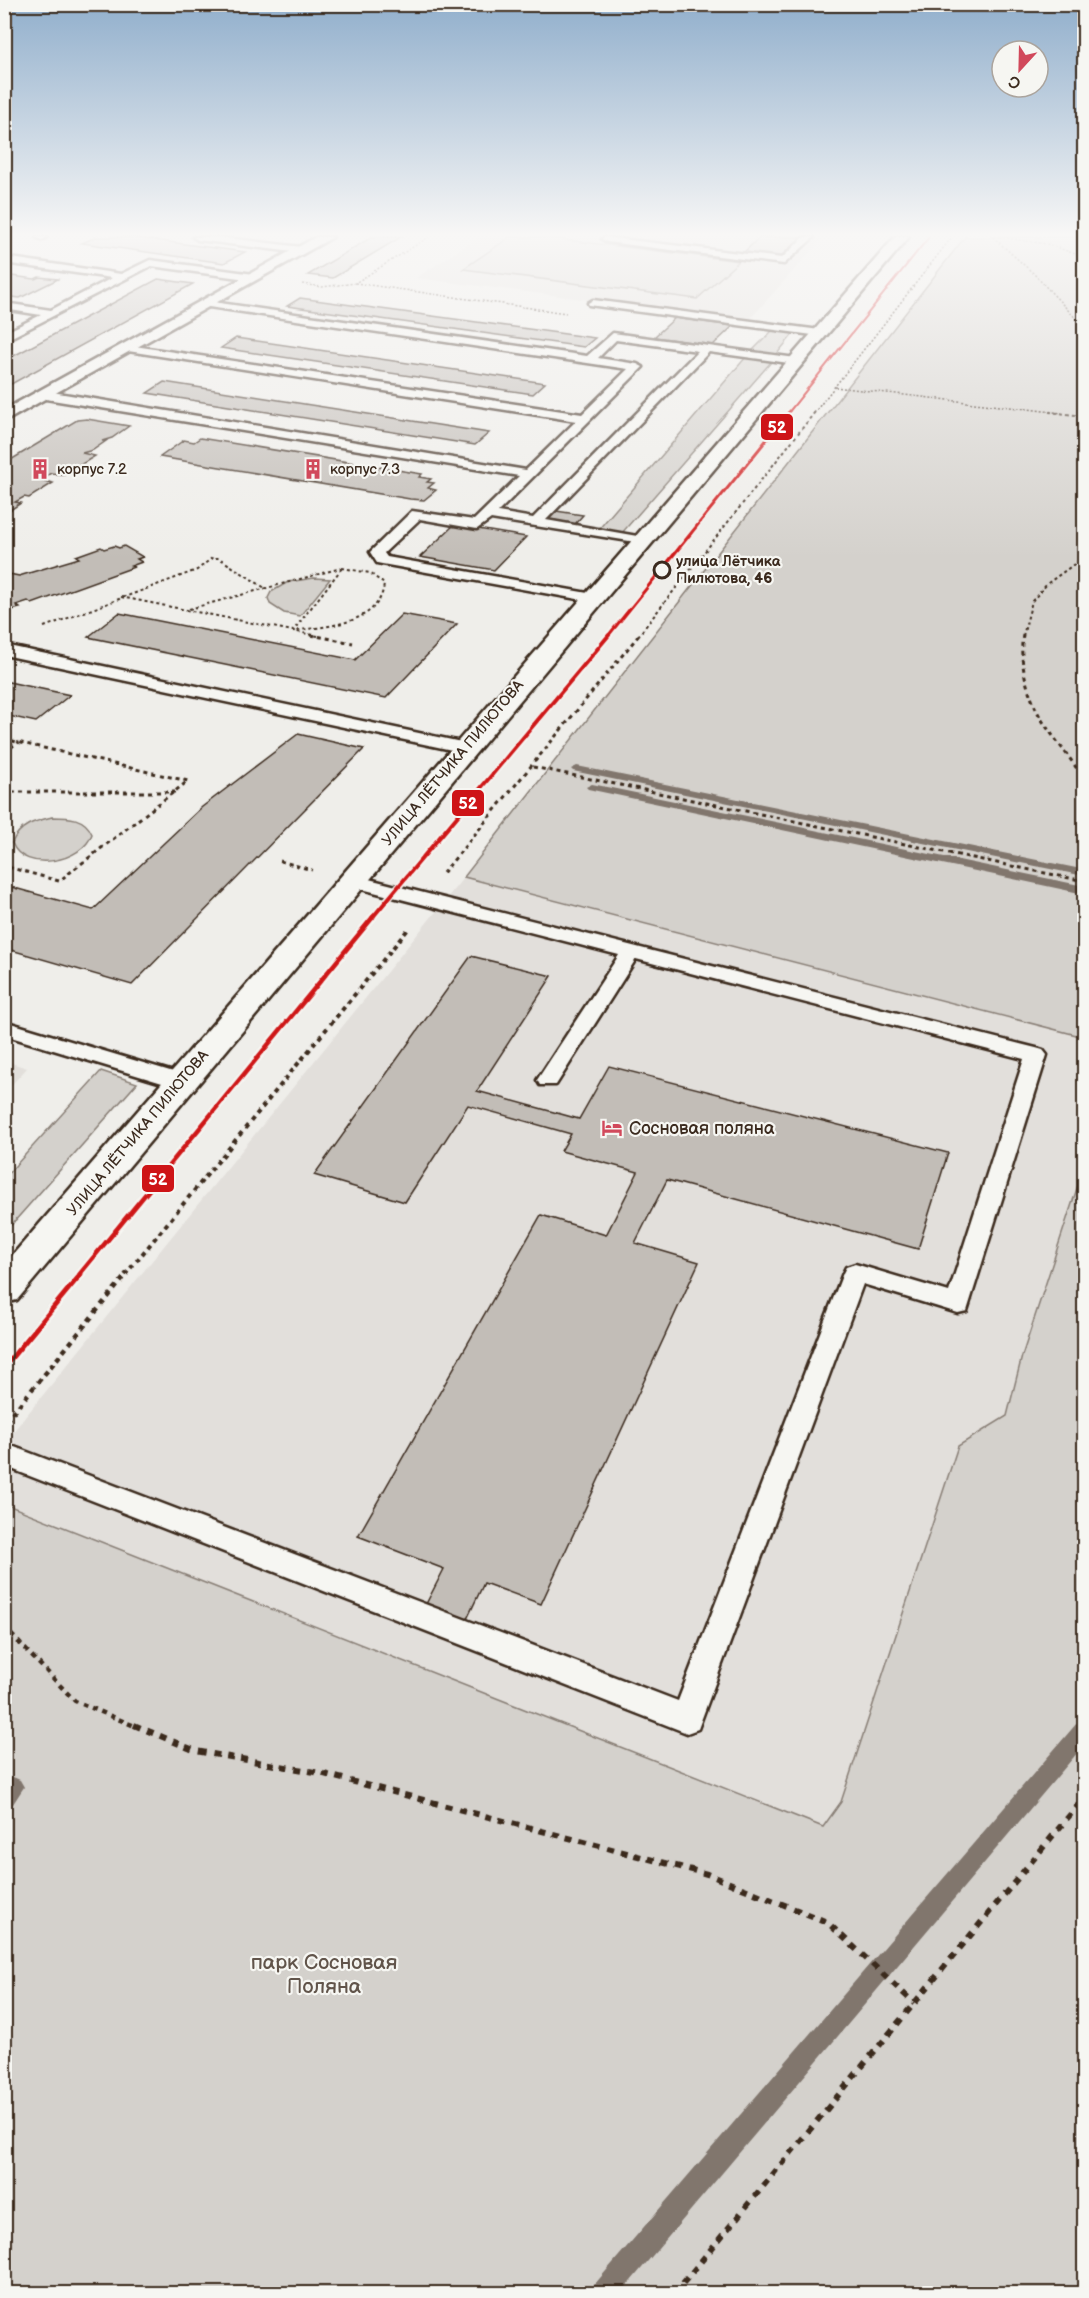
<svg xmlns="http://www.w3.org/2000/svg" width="1089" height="2298" font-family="'Balsamiq Sans',sans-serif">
	<rect width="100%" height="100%" fill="#efeeea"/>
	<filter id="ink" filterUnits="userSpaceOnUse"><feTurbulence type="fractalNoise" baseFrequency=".0167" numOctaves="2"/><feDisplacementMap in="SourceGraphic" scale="12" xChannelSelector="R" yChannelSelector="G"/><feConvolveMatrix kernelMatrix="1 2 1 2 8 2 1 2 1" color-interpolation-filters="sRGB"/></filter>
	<g filter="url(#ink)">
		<g fill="#e2dfdb">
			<polygon points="479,237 824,237 749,320 416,278"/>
			<polygon points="464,877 1084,1037 1084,1169 871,1846 5,1504 4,1443"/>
			<polygon points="5,1061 27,1068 5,1092 4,1061"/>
		</g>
		<g fill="#d4d1cc" stroke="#887e75" stroke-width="1.5">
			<polygon points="510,237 541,237 739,261 697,299 463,269"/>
			<polygon points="965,237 1084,237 1084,1037 464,877"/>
			<polygon points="772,331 794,333 776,355 751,352"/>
			<polygon points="746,357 772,361 621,534 598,530"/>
			<polygon points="314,578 330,579 300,616 284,613 270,604 268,598 271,592 288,582"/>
			<path d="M52,817C69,817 85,817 92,834C83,862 24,874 12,843C19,825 35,821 52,817Z"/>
			<polygon points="101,1071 137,1083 5,1232 5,1177"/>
			<polygon points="1084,1167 1084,2293 5,2293 5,1504 823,1827 841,1802 958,1446 1007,1416 1022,1356"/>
		</g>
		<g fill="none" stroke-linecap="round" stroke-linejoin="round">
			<g fill="#81766d" fill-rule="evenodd">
				<polygon points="577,766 1081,869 1084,870 1084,876 573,771 571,769"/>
				<polygon points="592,784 1084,886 1084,894 588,789 586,787"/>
				<polygon points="1084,1720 1084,1745 620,2294 590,2294 594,2285 1077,1723"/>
				<polygon points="13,1777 20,1780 24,1787 11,1807 4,1810 4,1781"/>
			</g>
		</g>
		<g fill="#c2bdb7" stroke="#3b2a1e" stroke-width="1.5">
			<polygon points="96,237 131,237 245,252 224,263 82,243"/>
			<polygon points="372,237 401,237 333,278 308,275"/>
			<polygon points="760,237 801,237 780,257 743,253"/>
			<polygon points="4,275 35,279 39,277 58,279 20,298 4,296"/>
			<polygon points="158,279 193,284 4,388 4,361"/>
			<polygon points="300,298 595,338 584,347 287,306"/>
			<polygon points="675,318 733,326 713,345 654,337"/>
			<polygon points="236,338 545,383 533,394 221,348"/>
			<polygon points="164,382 489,433 475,445 147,393"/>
			<polygon points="87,419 129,426 112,438 102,441 106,441 93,450 82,453 95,456 64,475 51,473 40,480 53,483 29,498 24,497 15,502 21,503 4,514 4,464 77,420"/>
			<polygon points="200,438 422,474 419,477 431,479 427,482 434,483 428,488 436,490 424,500 410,499 160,457 184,440 194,442"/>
			<polygon points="556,511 583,515 575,524 548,519"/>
			<polygon points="454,525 526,537 494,570 420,557"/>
			<polygon points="114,546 119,548 124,546 143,557 137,559 142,562 131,566 134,567 32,604 28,601 16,605 20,608 4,612 4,573 19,576 79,558 76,556 101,547 104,549"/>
			<polygon points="119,613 355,660 402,614 457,624 386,698 88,637"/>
			<polygon points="4,681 70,695 36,722 4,715"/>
			<polygon points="298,734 364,749 132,985 4,948 4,885 93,910 202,807"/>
			<polygon points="471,956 552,976 477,1091 579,1119 609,1066 948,1153 918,1249 667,1180 635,1243 699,1262 541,1604 484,1583 467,1619 426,1604 444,1569 358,1536 541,1215 606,1235 638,1172 561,1151 571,1134 468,1105 405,1202 314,1175"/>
		</g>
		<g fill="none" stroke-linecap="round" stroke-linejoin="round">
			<g stroke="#3b2a1e" stroke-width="5">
				<g id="service">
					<polygon points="36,237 47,237 42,240"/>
					<polygon points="193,237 218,237 302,247 307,250 302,253 198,240"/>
					<polygon points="604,237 782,258 804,237 814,237 784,264 607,242 602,239"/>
					<polygon points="4,257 121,274 150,260 254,274 259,277 254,280 151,266 4,341 4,333 41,315 4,309 4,303 51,310 112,278 4,263"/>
					<polygon points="593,300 820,330 825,333 820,336 589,305 588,303"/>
					<path d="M206,301L587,356L613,333L796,358L802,361L796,364L709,352L546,520L643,537L648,538V544L491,519L477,529L420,519L384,553L387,557L599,595L601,598L599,601L594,602L382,564L377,563L370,552L412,511L474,520L519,476L46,399L40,395L46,391L526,470L576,421L128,351L122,348L128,345L582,414L628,369L202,306V302ZM616,340L698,351L533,518L498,512L643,367L637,364L598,358Z"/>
					<polygon points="4,645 466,743 474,748 466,753 4,655"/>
					<polygon points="353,875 1036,1048 1043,1050 1047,1055 967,1311 958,1313 863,1284 698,1729 687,1733 4,1466 4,1443 678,1701 843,1273 846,1267 855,1264 949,1292 1024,1059 636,959 556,1085 540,1085 537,1080 619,955 346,885 344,881"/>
					<polygon points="4,1021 190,1077 193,1082 190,1087 182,1089 4,1035"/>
				</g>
			</g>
			<g stroke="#3b2a1e" stroke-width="5">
				<polygon id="minor" points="316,237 333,237 4,422 4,410"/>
			</g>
			<g stroke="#3b2a1e" stroke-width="5">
				<polygon id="tertiary" points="895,237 909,237 17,1300 4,1303 4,1265"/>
			</g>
			<g stroke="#3b2a1e" stroke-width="1.5" stroke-dasharray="2 2" stroke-linecap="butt">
				<polyline points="993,237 1033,273 1084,327"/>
				<polyline points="999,237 1047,244 1084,257"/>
				<polyline points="355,283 566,313"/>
				<polyline points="302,284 322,287 355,283 429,237"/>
				<polyline points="835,387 1062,413"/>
				<polyline points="814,413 952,237"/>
			</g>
			<g stroke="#3b2a1e" stroke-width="2" stroke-dasharray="3 3" stroke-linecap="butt">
				<polyline points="1049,412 1084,416"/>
				<path d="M342,568L370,573L384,584C380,625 326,626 293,631Z"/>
				<polyline points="121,597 318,636"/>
				<polyline points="189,609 341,568"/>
				<polyline points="44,627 197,570 212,558 219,558 265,588"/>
				<polyline points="638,636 815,412"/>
				<polyline points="1023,636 1032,601 1048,583 1084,557"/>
			</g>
			<g stroke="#3b2a1e" stroke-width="3" stroke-dasharray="4 4" stroke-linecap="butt">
				<polyline points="311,635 353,643"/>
				<path d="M1023,635C1018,661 1029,701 1044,723C1057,743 1072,759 1084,780"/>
				<polyline points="4,739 188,781 59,881 4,866"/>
				<polyline points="4,752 19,742"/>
				<polyline points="533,767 1084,881"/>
				<polyline points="4,792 175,792"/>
				<polyline points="280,861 312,870"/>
				<polyline points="443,873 639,635"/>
			</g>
			<polyline stroke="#3b2a1e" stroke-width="4" stroke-dasharray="4.5 4.5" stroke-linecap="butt" points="125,1275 410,927"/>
			<g stroke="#3b2a1e" stroke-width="4.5" stroke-dasharray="5 5" stroke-linecap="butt">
				<polyline points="6,1421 127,1274"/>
				<polyline points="4,1627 75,1701 137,1727"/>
			</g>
			<g stroke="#3b2a1e" stroke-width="6" stroke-dasharray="7 7" stroke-linecap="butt">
				<polyline points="134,1725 196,1751 320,1773 707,1874 827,1922 914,2003"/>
				<polyline points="674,2294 1084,1798"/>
			</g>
			<use href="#service" fill="#f6f6f2" fill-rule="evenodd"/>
			<use href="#minor" fill="#f6f6f2" fill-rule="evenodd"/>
			<use href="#tertiary" fill="#f6f6f2" fill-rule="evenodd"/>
			<g stroke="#f6f6f2" stroke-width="4.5">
				<polyline id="tram-1-far4" points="788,413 929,237"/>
			</g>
			<g stroke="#f6f6f2" stroke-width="6">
				<polyline id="tram-1-far3" points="608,636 789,412"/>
			</g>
			<g stroke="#f6f6f2" stroke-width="8">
				<polyline id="tram-1-far2" points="372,918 609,635"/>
			</g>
			<g stroke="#f6f6f2" stroke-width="9">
				<polyline id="tram-1-far1" points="79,1275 373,917"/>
			</g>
			<g stroke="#f6f6f2" stroke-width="10">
				<polyline id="tram-1" points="4,1367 81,1274"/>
			</g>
			<use href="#tram-1-far4" stroke="#ce1417" stroke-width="2"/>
			<use href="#tram-1-far3" stroke="#ce1417" stroke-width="3"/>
			<use href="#tram-1-far2" stroke="#ce1417" stroke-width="4"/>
			<use href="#tram-1-far1" stroke="#ce1417" stroke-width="4.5"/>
			<use href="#tram-1" stroke="#ce1417" stroke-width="5"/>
		</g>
	</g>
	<linearGradient id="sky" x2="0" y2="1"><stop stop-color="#91afcc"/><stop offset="0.42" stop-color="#f8f7f6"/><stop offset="1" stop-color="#f8f7f6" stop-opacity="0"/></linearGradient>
	<rect width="1089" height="558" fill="url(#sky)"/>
	<defs>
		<g id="building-bare" transform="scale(1.62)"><path d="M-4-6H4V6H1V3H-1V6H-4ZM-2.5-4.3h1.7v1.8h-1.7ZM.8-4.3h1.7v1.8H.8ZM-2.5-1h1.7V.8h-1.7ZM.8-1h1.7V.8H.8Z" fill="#d1495b" stroke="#f6f6f2" stroke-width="2.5" paint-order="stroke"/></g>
		<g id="hotel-bare" transform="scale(1.62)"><path d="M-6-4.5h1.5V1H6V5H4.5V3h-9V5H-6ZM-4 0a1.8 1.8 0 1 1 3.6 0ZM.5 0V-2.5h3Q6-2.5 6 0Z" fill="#d1495b" stroke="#f6f6f2" stroke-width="2.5" paint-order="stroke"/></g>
	</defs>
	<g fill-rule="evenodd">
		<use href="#building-bare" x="40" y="469"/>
		<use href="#building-bare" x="313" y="469"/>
		<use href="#hotel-bare" x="612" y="1128"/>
	</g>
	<circle fill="#f6f6f2" stroke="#3b2a1e" stroke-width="3" cx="662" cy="570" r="8"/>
	<g text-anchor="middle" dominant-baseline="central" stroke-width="4.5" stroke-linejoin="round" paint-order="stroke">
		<g font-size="15" fill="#3b2a1e" stroke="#f6f6f2" text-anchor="start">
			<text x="57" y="469">корпус 7.2</text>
			<text x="330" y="469">корпус 7.3</text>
		</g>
		<g font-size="15" font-weight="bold" fill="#3b2a1e" stroke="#f6f6f2" text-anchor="start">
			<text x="676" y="561">улица Лётчика<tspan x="676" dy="17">Пилютова, 46</tspan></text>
		</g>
		<g font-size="15" fill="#3b2a1e" stroke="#f6f6f2">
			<text transform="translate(453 763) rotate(-50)">УЛИЦА ЛЁТЧИКА ПИЛЮТОВА</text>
			<text transform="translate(138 1133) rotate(-50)">УЛИЦА ЛЁТЧИКА ПИЛЮТОВА</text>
		</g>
		<g font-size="18" fill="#3b2a1e" stroke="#f6f6f2" text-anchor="start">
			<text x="629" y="1128">Сосновая поляна</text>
		</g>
		<g font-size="21" fill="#61544a" stroke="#f6f6f2">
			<text x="324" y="1962">парк Сосновая<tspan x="324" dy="24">Поляна</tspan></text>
		</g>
	</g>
	<g stroke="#f6f6f2" stroke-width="2">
		<rect x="760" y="413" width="34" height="28" rx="6" fill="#ce1417"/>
		<rect x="451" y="789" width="34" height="28" rx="6" fill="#ce1417"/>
		<rect x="141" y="1164" width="34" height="29" rx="6" fill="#ce1417"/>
	</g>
	<g font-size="16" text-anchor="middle" font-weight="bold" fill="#fff">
		<text x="777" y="433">52</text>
		<text x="468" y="809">52</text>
		<text x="158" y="1185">52</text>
	</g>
	<rect width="1089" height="2298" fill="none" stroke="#f6f6f2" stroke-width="24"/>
	<rect x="12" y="12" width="1065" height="2274" fill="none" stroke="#3b2a1e" stroke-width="2" filter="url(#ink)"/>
	<g transform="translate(1020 69) rotate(202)"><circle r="28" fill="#f6f6f2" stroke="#aba49d" stroke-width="1.5"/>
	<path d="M0-4.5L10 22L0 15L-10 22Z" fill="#d1495b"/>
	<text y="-9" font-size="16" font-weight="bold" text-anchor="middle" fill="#3b2a1e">С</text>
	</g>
</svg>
